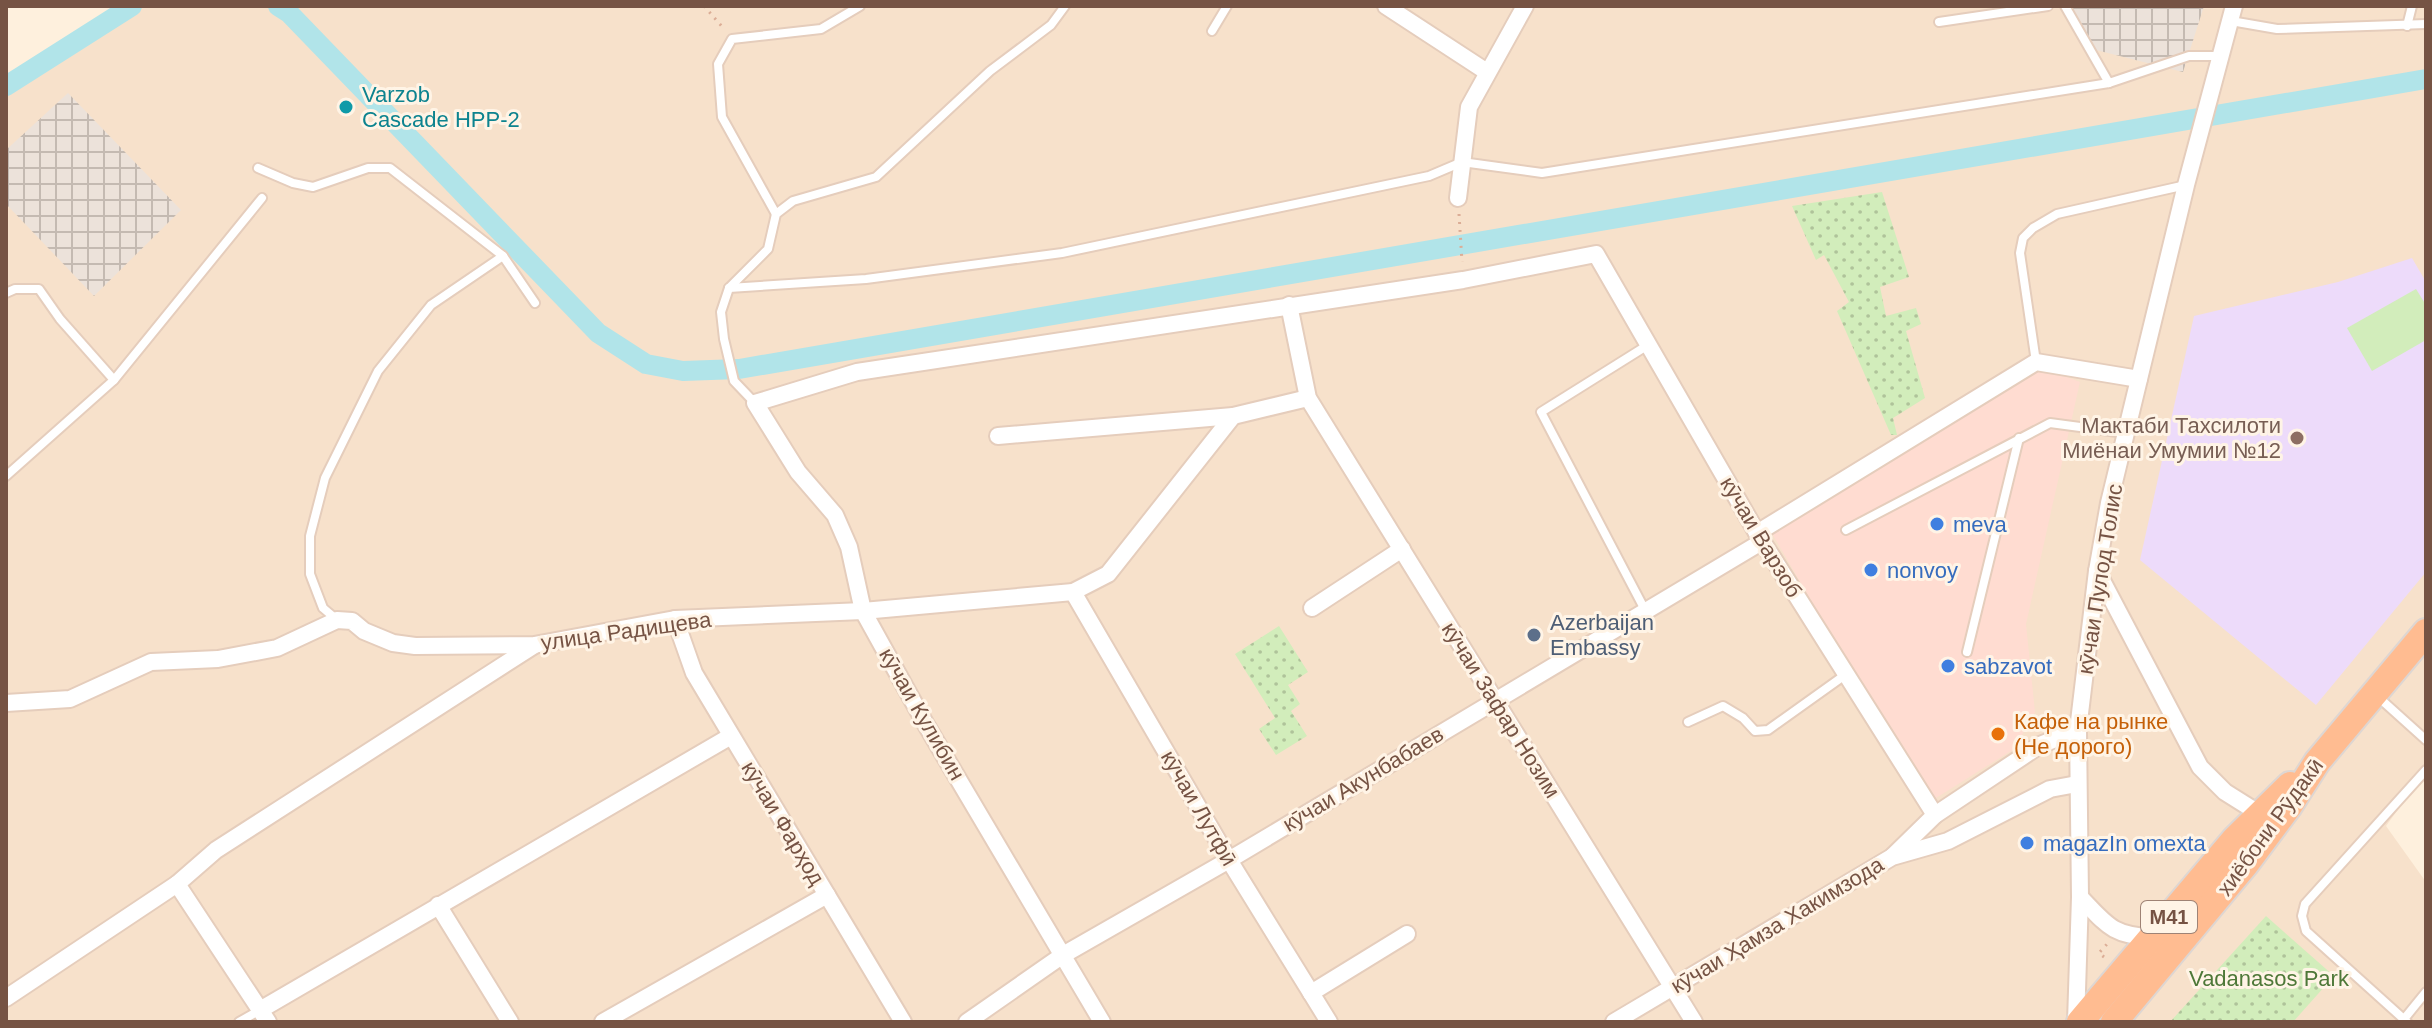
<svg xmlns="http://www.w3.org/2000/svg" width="2432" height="1028" font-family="Arial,sans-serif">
	<defs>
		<pattern id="industrial-grid" width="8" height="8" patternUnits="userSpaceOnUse" patternTransform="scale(2)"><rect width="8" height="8" fill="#ece2da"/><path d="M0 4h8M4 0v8" fill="none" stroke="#c4bab2"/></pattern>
		<pattern id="grass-dots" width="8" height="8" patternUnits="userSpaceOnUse" patternTransform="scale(2)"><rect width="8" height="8" fill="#d2edbb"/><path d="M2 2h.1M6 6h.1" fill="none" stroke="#afc39a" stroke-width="1.8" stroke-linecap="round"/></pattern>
	</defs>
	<rect width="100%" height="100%" fill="#fef0dd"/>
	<polygon fill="#f7e1cb" points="124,6 2426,6 2426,771 2386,826 2426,882 2426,1022 6,1022 6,78"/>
	<polygon fill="#ffdcd1" points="2043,368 2080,382 2026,624 2035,712 2014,749 1928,803 1770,530"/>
	<g fill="url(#industrial-grid)">
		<polygon points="2069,6 2204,6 2183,72 2084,47"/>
		<polygon points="68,93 181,210 94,296 6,204 6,150"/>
	</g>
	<polygon fill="#eddbfa" points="2412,258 2426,282 2426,572 2316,705 2140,560 2194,316 2338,282"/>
	<g fill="url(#grass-dots)">
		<polygon points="1882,192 1909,277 1880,287 1886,316 1916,308 1921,324 1906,331 1925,398 1893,418 1897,435 1891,435 1837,311 1849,302 1824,255 1816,260 1792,206"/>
		<polygon points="1279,626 1308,672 1288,685 1300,704 1291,711 1307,736 1276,755 1259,729 1275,718 1235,654"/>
		<polygon points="2266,916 2334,976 2293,1022 2170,1022"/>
	</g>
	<polygon fill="#d2edbb" points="2416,289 2426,305 2426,340 2372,371 2347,328"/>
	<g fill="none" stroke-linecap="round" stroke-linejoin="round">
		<g stroke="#b1e4e9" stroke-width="20">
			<polyline points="278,6 289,13 598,333 646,364 683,371 739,369 2426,79"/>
			<polyline points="6,86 132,6"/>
		</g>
		<g stroke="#e5cdbc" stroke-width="12">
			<g id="service">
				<polyline points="2065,6 2109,83"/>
				<polyline points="2231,21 2277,29 2426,24"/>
				<polyline points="1939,22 2048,6"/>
				<polyline points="2407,26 2412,6"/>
				<polyline points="1212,31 1227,6"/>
				<polyline points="258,168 293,183 313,187 368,168 390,168 503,256 431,305 378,371 325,478 310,536 310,574 323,608 336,619"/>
				<polyline points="776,214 722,117 718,64 732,39 821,29 860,6"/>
				<polyline points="503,256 535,303"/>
				<polyline points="729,288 866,279 1062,253 1429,176 1462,162 1542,173 2109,83 2189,56 2221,56"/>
				<polyline points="6,293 15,289 39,289 60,319 114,380"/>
				<polyline points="2036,362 2020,253 2023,238 2033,228 2057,214 2186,185"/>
				<polyline points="755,403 734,381 724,339 721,312 729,288 768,249 776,214 793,201 876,177 990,71 1051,25 1065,6"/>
				<polyline points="6,476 114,380 262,198"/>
				<polyline points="1846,530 2050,423 2125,433"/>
				<polyline points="1645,610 1541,412 1648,345"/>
				<polyline points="1967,652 2019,438"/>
				<polyline points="2376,695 2426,740"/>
				<polyline points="1688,722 1723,706 1743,718 1755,731 1768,730 1845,675"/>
				<polyline points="2404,1019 2426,992"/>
				<polyline points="239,1022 260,1010"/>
				<polyline points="2407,1022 2306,931 2302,916 2305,904 2426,770"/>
			</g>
		</g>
		<g stroke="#e5cdbc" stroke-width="20">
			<g id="minor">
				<polyline points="1386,6 1487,72"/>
				<polyline points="1458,198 1469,107 1525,6"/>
				<polyline points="1289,305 1308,398 1694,1022"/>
				<polyline points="998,436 1233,416 1308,398"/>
				<polyline points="1757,533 2036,362 2139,379"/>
				<polyline points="2097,571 2200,767 2225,792 2268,819"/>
				<polyline points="1073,592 1229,860 1329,1022"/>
				<polyline points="1312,608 1402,549"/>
				<polyline points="675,619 694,673 903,1022"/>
				<polyline points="6,703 70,699 151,662 218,659 277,648 337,620 352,621 364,631 393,643 415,646 534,645 675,619 863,611 1073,592 1108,574 1233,416"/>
				<polyline points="1893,856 1935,815 2040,745 2078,730"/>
				<polyline points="177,884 268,1022"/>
				<path d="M2080,897C2106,924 2112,936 2152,937"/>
				<polyline points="438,905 510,1022"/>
				<polyline points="1311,993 1407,934"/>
				<polyline points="6,998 177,884 216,850 533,646"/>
				<polyline points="260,1010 731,736"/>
				<polyline points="603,1022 827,895"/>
				<polyline points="967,1022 1063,955 1229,860 1763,541"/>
				<polyline points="1102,1022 925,723 863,611 849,547 835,515 798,472 755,403 857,372 1463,280 1596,254 1757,533 1935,815"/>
				<polyline points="1614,1022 1892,857 1948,841 2050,789 2077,784"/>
				<polyline points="2076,1022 2080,897 2078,730 2097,571 2109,503 2186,185 2234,6"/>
			</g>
		</g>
		<g stroke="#ded6d2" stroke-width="30">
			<g id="trunk">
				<polyline points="2080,1022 2235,839 2290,785"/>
				<polyline points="2114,1022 2245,865 2289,806 2317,762 2426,632"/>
			</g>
		</g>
		<g stroke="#dbad96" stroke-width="3" stroke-dasharray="2 6" stroke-linecap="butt">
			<polyline points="704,6 725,30"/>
			<polyline points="1459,214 1462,262"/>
			<polyline points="2104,957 2099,953 2108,943"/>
		</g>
		<use href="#service" stroke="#fff" stroke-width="8"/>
		<use href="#minor" stroke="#fff" stroke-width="16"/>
		<use href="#trunk" stroke="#ffbc91" stroke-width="26"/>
	</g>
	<circle fill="#0f9aa8" stroke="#fff4e6" stroke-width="3" cx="346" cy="107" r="8"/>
	<circle fill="#8d6e63" stroke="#fff4e6" stroke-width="3" cx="2297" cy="438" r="8"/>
	<g fill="#3f7fe0" stroke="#fff4e6" stroke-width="3">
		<circle cx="1937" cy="524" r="8"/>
		<circle cx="1871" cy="570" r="8"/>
		<circle cx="1948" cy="666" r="8"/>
		<circle cx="2027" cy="843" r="8"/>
	</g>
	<circle fill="#5c6f8a" stroke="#fff4e6" stroke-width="3" cx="1534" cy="635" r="8"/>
	<circle fill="#e8710a" stroke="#fff4e6" stroke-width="3" cx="1998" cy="734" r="8"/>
	<g text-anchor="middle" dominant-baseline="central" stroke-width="6" stroke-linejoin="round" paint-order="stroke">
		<rect fill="#fff4e6" stroke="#9f8375" stroke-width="2" x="2141" y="901" width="56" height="32" rx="6"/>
		<g font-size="20" font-weight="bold" fill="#765344">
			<text x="2169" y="917">M41</text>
		</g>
		<g font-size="22" fill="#0d838f" stroke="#fff4e6" text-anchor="start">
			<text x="362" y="94">Varzob<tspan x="362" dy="25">Cascade HPP-2</tspan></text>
		</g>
		<g font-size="22" fill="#785e54" stroke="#fff4e6" text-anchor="end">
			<text x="2281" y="425">Мактаби Тахсилоти<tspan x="2281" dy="25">Миёнаи Умумии №12</tspan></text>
		</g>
		<g font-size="22" fill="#366cbe" stroke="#fff4e6" text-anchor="start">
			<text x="1953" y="524">meva</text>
			<text x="1887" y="570">nonvoy</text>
			<text x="1964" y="666">sabzavot</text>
			<text x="2043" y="843">magazIn omexta</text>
		</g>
		<g font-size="22" fill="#765344" stroke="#fff4e6">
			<text transform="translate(1761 537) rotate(59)">кӯчаи Варзоб</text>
			<text transform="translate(2100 579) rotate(-81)">кӯчаи Пулод Толис</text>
			<text transform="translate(626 631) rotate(-8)">улица Радищева</text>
			<text transform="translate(1501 710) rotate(58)">кӯчаи Зафар Нозим</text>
			<text transform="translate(922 714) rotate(60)">кӯчаи Кулибин</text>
			<text transform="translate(1363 779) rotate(-31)">кӯчаи Акунбабаев</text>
			<text transform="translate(1199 808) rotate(60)">кӯчаи Лутфӣ</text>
			<text transform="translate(783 823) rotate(59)">кӯчаи Фарҳод</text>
			<text transform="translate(2270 827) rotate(-54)">хиёбони Рӯдакӣ</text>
			<text transform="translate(1777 925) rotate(-31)">кӯчаи Ҳамза Хакимзода</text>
		</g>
		<g font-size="22" fill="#4e5e75" stroke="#fff4e6" text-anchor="start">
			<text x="1550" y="622">Azerbaijan<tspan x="1550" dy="25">Embassy</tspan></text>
		</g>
		<g font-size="22" fill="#c56008" stroke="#fff4e6" text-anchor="start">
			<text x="2014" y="721">Кафе на рынке<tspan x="2014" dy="25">(Не дорого)</tspan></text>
		</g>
		<g font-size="22" fill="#4e7838" stroke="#fff4e6">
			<text x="2269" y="978">Vadanasos Park</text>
		</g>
	</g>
	<rect width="2432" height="1028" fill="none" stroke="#765344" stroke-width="16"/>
</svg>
